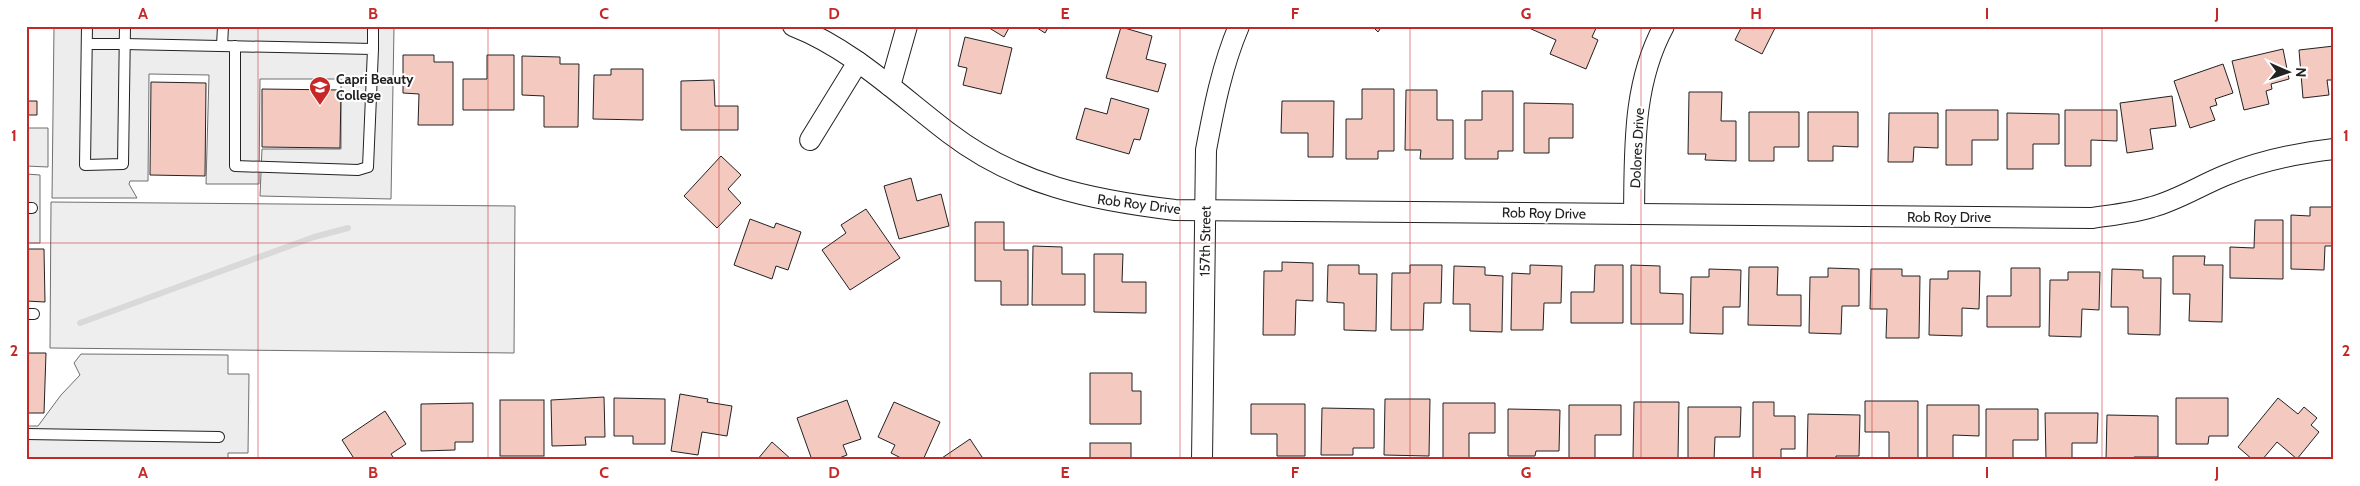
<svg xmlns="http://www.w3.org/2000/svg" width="2360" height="486" font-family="Cabin,sans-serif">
	<rect width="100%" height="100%" fill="#fff"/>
	<polygon fill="#eee" stroke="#6f6f6f" points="51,202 515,206 514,353 50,348"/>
	<g fill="#ededed" stroke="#6f6f6f">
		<polygon points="54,26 394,27 391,199 260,196 262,149 341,149 341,79 260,79 259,184 206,184 209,75 149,74 148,181 130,181 129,184 137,198 52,198"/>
		<polygon points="26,128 48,128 48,167 26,166"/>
		<polygon points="26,174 40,175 40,243 26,243"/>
		<polygon points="81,354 228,355 228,374 249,374 248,453 228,453 228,460 26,460 26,426 38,426 61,395 80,375 74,363"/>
	</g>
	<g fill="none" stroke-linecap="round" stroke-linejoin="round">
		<polyline stroke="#d9d9d9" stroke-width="6" points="80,323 314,237 348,228"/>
	</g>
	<g fill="#f3c9c0" stroke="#222">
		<polygon points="986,26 1010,26 1004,37"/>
		<polygon points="1034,26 1049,26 1045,33"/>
		<polygon points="1372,26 1382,26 1378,32"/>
		<polygon points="1530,26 1597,26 1592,37 1598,40 1586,69 1550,54 1556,40 1529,28"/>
		<polygon points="1742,26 1776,26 1762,54 1735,40"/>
		<polygon points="1121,27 1152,36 1146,59 1166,64 1158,92 1106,78"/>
		<polygon points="965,37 1012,48 1001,94 963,85 967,68 958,66"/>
		<polygon points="2334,46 2334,80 2327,80 2329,95 2303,98 2299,50"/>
		<polygon points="2283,49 2289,79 2271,84 2272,89 2266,91 2269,104 2244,110 2232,61"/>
		<polygon points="403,55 434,55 434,62 453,62 453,125 418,125 419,94 403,93"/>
		<polygon points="487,55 514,55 514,110 463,110 463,79 487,79"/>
		<polygon points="522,56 560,57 560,64 579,64 578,127 544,127 544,96 522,95"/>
		<polygon points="2223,64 2233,93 2215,99 2217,105 2210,107 2215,120 2190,128 2174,81"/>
		<polygon points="611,69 643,69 643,120 593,119 594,75 611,75"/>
		<polygon points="714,80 715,106 738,106 738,130 681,130 681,81"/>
		<polygon points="151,82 206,83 205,176 150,175"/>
		<polygon points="262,89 341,90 340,148 262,147"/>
		<polygon points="1362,89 1394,89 1394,151 1378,151 1378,159 1346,159 1346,119 1362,119"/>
		<polygon points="1406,90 1437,90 1437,120 1453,120 1453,159 1420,159 1421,150 1405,150"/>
		<polygon points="1482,91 1513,91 1513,151 1498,151 1498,159 1465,159 1465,120 1482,120"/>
		<polygon points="1689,92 1722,92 1721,121 1736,121 1736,161 1705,160 1706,154 1688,154"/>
		<polygon points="2172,96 2176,126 2150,129 2153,149 2127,153 2120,103"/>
		<polygon points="1111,98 1149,109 1140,140 1134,139 1129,154 1076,139 1085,108 1107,114"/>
		<polygon points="26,101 37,101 37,115 27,115 27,126 26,126"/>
		<polygon points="1282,101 1334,101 1333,157 1308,157 1308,133 1281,133"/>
		<polygon points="1524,103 1573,104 1573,138 1549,138 1549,153 1524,153"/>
		<polygon points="1946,110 1998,110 1998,140 1972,140 1972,165 1946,165"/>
		<polygon points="2065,110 2117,110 2117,141 2091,140 2091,166 2065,166"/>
		<polygon points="1749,112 1799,112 1799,147 1774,147 1774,161 1749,161"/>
		<polygon points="1808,112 1858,112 1858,147 1833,146 1833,161 1808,161"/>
		<polygon points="1889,113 1938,113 1938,148 1914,147 1913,162 1888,162"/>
		<polygon points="2007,113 2059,114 2059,144 2033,144 2033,169 2007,169"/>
		<polygon points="721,156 741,175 728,189 741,203 717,228 684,196"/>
		<polygon points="911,178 917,201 941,194 949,226 899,239 884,186"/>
		<polygon points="2310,207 2334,207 2334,246 2325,246 2324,270 2291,269 2291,215 2310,216"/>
		<polygon points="866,209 900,258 850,290 822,250 846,233 841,225"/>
		<polygon points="750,219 774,228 776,223 801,232 788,270 776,266 772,279 734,265"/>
		<polygon points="2255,220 2283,220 2283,279 2230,278 2230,247 2254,248"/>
		<polygon points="975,222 1004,222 1004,250 1028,250 1028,305 1001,305 1001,281 975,281"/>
		<polygon points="1033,246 1062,247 1062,274 1085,274 1085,305 1032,305"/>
		<polygon points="26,249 44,249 45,302 26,301"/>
		<polygon points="1094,254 1123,254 1122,282 1146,282 1146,313 1094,312"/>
		<polygon points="2173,256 2205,256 2204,265 2223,265 2222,322 2189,321 2190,294 2173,294"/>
		<polygon points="1282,262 1313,263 1313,301 1296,300 1295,335 1263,335 1264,271 1282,271"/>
		<polygon points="1328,265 1359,265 1359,274 1377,274 1376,331 1344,330 1344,303 1327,302"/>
		<polygon points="1410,265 1442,265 1441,303 1424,303 1423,330 1391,330 1392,273 1410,273"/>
		<polygon points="1530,265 1562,266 1561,303 1544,303 1543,330 1511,330 1512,273 1530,274"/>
		<polygon points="1595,265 1623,265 1623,323 1571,323 1571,292 1594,292"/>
		<polygon points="1631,265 1660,266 1660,293 1683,294 1683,324 1631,324"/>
		<polygon points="1454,266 1485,267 1485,275 1503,276 1502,332 1470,331 1470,304 1453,304"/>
		<polygon points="1749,267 1778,267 1777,295 1801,295 1801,326 1748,325"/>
		<polygon points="1828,268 1859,269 1859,306 1842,306 1841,334 1809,333 1810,277 1828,277"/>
		<polygon points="2011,268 2040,268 2040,327 1987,327 1987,296 2011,296"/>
		<polygon points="1709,269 1741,270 1740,307 1723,307 1723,334 1690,333 1691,277 1709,277"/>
		<polygon points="1871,269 1902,269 1902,276 1920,276 1919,338 1886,338 1887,309 1870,309"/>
		<polygon points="2112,269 2143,270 2143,278 2161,278 2160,335 2128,334 2128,307 2111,307"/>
		<polygon points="1948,271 1980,271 1979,309 1962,308 1962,336 1929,335 1930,279 1948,279"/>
		<polygon points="2068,272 2100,272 2099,310 2082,309 2081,337 2049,336 2050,280 2068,280"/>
		<polygon points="26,353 46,353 44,413 26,413"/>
		<polygon points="1090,373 1132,373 1132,391 1141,391 1141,424 1090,424"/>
		<polygon points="680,394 708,399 707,402 732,406 727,436 702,432 698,455 671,451"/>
		<polygon points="604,397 605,437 585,437 586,445 552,446 551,400"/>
		<polygon points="614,398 665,399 665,444 633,444 633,436 614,436"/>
		<polygon points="2176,398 2228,398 2228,436 2209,436 2208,444 2176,444"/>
		<polygon points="2278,398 2298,414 2304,407 2317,418 2311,425 2319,432 2297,459 2277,442 2262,460 2253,460 2238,447"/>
		<polygon points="1385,399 1430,399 1429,456 1384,455"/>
		<rect x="500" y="400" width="44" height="56"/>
		<polygon points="847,400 861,439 843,445 847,455 834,460 812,460 797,418"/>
		<polygon points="1865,401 1918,401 1918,460 1889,460 1889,432 1865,432"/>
		<polygon points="894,402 940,422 923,460 905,460 891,453 895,445 878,437"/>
		<polygon points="1634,402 1679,402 1678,458 1633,458"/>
		<polygon points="1753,402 1774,402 1774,416 1795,416 1795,449 1781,449 1781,459 1753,458"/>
		<polygon points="473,403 473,442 455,442 455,450 421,451 421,404"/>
		<polygon points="1443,403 1495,403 1495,433 1469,433 1469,459 1443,459"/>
		<polygon points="1251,404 1305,404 1305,456 1277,456 1277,434 1251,434"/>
		<polygon points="1569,405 1621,405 1621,435 1595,435 1595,460 1569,460"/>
		<polygon points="1927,405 1979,405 1979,436 1953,435 1953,460 1927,460"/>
		<polygon points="1688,407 1741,407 1740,437 1715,437 1714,460 1688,460"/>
		<polygon points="1322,408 1374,409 1374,448 1353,448 1353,455 1321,455"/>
		<polygon points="1508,409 1560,410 1559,451 1536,451 1535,456 1508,456"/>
		<polygon points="1986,409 2038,409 2038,440 2013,440 2013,460 1986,460"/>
		<polygon points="385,411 406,444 391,454 395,460 355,460 342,440"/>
		<polygon points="2045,413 2098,413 2097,443 2072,443 2072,460 2046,460"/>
		<polygon points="1808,414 1860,415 1859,456 1836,456 1836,460 1807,460"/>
		<polygon points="2107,415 2158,416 2158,457 2134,457 2134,460 2106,460"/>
		<polygon points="970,439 984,460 939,460"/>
		<polygon points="772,442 792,460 757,460"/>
		<rect x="1090" y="443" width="41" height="17"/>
	</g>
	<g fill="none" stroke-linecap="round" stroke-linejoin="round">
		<g stroke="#222" stroke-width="12">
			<g id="lane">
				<polyline points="87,26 85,165 123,164 125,26"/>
				<polyline points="373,26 373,49"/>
				<polyline points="87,44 124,44 373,49 368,167 358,170 235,166 235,46"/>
				<polyline points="222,46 223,26"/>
				<polyline points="26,208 32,208"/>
				<polyline points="26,314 34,314"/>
				<polyline points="26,434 219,437"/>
			</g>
		</g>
		<g stroke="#222" stroke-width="22">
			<g id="street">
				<path d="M793,26C852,49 899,95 949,133C1017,185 1091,200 1175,210L2092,218C2112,215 2133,213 2152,207C2178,200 2201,185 2226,175C2260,161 2298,153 2334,149"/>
				<polyline points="890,86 907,26"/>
				<polyline points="810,140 858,62"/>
				<path d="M1634,214C1635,150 1632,85 1664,26"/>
				<path d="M1202,460L1206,150C1214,107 1222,66 1239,26"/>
			</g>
		</g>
		<use href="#lane" stroke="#fff" stroke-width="10"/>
		<use href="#street" stroke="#fff" stroke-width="20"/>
	</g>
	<path fill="none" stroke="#c62828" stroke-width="1" stroke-opacity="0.55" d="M258,26V460M488,26V460M719,26V460M950,26V460M1180,26V460M1410,26V460M1641,26V460M1872,26V460M2102,26V460M26,243H2334"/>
	<defs>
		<g id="university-pin" transform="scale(1.125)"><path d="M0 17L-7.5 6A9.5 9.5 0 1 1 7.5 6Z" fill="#c62828" stroke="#fff"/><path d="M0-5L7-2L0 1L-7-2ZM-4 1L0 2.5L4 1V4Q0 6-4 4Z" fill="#fff"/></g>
	</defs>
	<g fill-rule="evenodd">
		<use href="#university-pin" x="320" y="87"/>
	</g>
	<g text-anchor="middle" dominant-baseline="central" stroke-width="4" stroke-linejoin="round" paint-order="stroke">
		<g font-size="14" font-weight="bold" fill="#222" stroke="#fff" text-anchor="start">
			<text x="336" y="79">Capri Beauty<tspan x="336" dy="16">College</tspan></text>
		</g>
		<g font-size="14" fill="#222" stroke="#fff">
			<text transform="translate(1637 148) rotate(-87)">Dolores Drive</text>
			<text transform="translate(1139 204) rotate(7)">Rob Roy Drive</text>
			<text transform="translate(1544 213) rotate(1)">Rob Roy Drive</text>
			<text x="1949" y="217">Rob Roy Drive</text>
			<text transform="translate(1205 241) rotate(-89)">157th Street</text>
		</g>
	</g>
	<rect width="2360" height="486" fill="none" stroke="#ffffff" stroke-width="55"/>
	<g transform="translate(2288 72) rotate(92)" stroke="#ffffff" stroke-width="4" paint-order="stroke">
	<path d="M0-4L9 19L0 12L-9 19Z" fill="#222222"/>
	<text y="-8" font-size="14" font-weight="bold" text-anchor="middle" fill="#222222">N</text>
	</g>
	<rect x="28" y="28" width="2304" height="430" fill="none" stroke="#c62828" stroke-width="2"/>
	<g font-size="16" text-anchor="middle" font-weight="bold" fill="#c62828">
		<text x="143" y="19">A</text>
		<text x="373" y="19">B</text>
		<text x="604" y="19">C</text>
		<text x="834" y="19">D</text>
		<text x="1065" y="19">E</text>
		<text x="1295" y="19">F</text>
		<text x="1526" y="19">G</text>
		<text x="1756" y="19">H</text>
		<text x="1987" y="19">I</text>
		<text x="2217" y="19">J</text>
		<text x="14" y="141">1</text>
		<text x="2346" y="141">1</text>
		<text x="14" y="356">2</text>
		<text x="2346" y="356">2</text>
		<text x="143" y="478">A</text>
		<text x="373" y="478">B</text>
		<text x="604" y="478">C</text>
		<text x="834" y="478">D</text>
		<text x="1065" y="478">E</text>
		<text x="1295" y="478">F</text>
		<text x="1526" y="478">G</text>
		<text x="1756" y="478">H</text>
		<text x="1987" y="478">I</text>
		<text x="2217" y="478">J</text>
	</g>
</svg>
